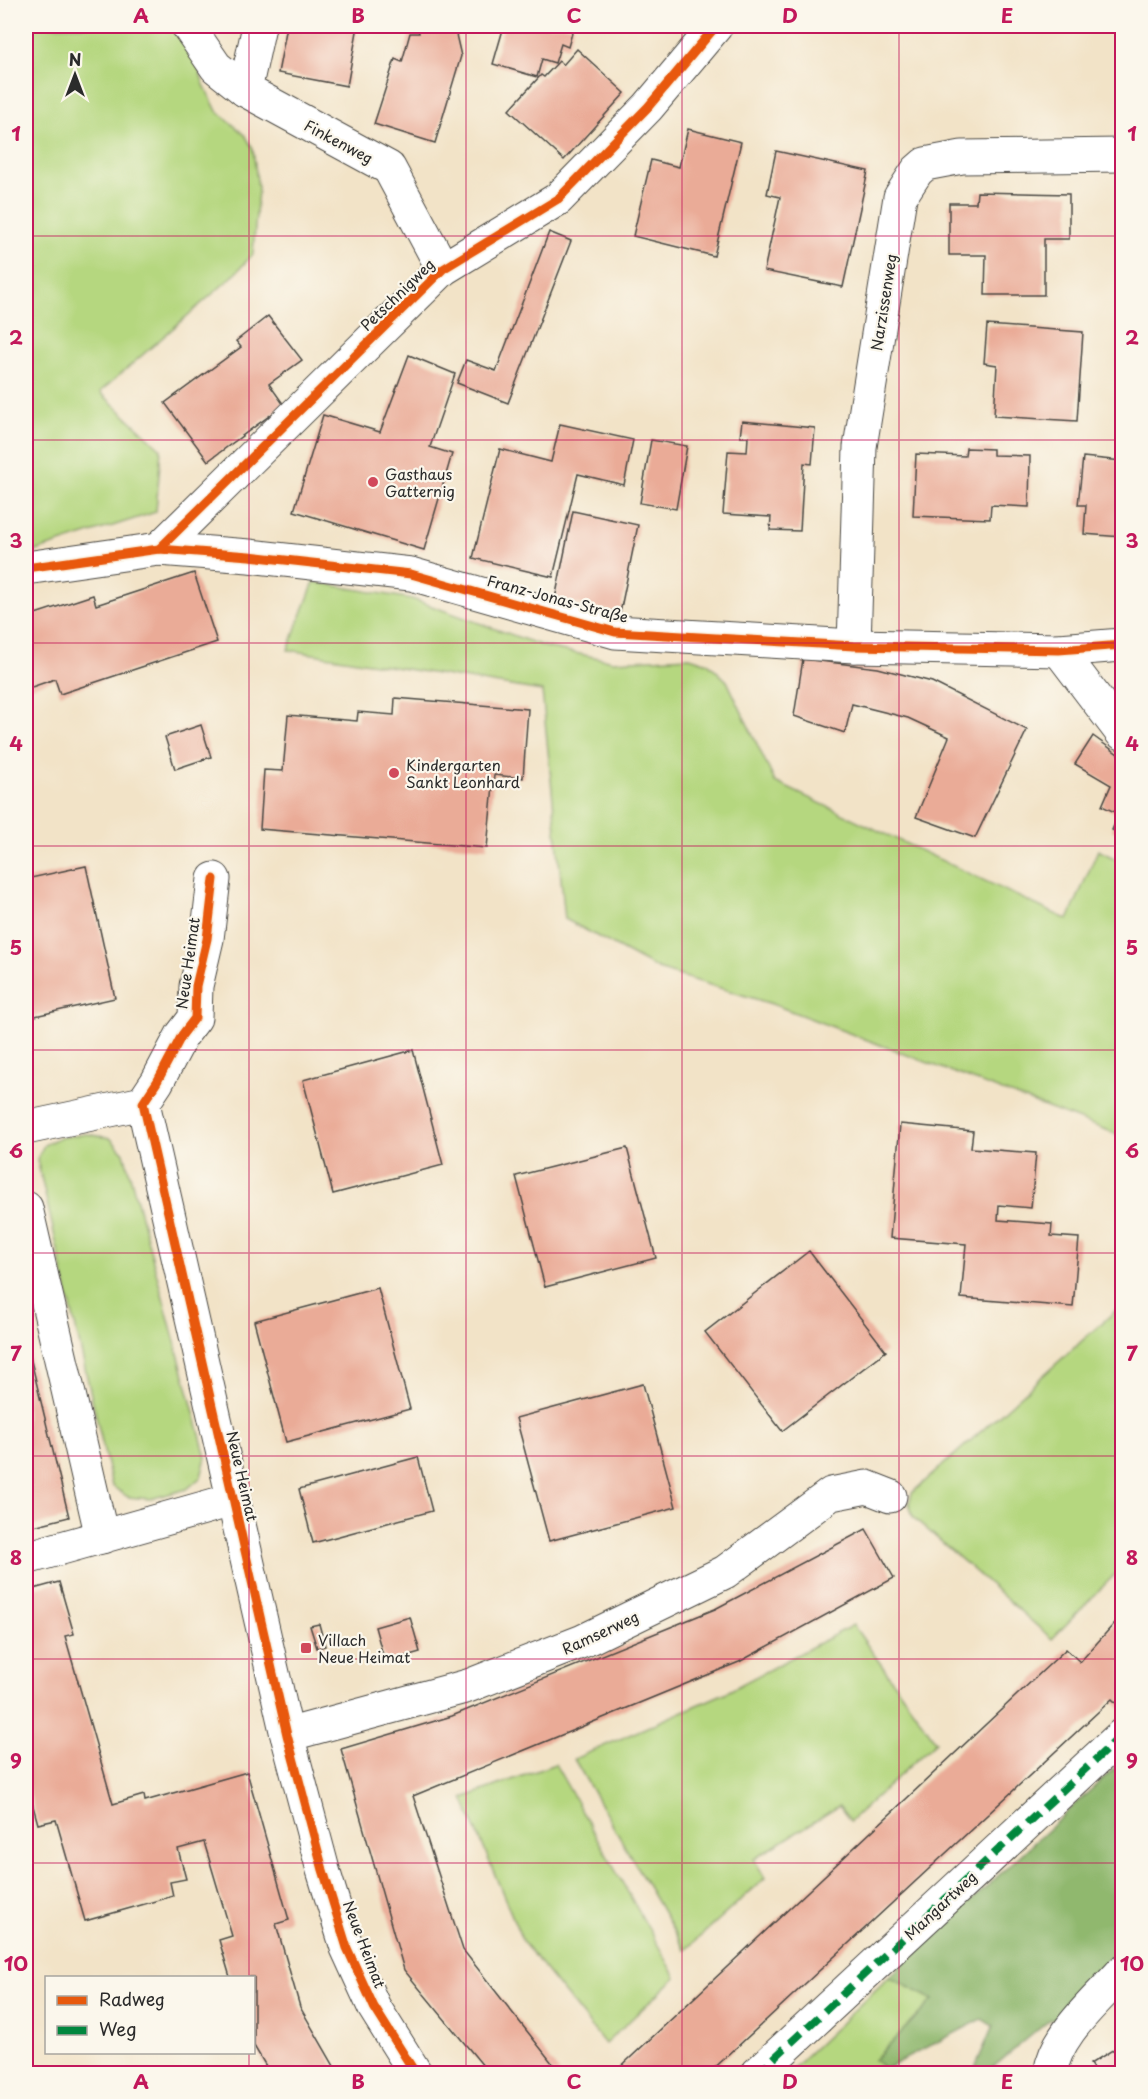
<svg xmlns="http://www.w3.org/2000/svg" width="1148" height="2099" font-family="'Playpen Sans',sans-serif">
	<rect width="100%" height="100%" fill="#fbf7ec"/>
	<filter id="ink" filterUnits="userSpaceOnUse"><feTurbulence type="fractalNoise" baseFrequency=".0167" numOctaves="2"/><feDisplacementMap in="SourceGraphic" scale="12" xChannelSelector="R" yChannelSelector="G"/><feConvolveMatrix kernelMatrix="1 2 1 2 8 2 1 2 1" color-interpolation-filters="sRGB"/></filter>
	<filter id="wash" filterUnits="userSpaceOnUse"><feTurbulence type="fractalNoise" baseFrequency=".008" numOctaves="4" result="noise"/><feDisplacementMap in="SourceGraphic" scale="24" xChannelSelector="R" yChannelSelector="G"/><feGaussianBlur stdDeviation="1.35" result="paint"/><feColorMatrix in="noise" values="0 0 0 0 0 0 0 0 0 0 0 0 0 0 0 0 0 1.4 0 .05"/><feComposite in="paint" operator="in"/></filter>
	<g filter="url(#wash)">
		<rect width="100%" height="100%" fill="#f2e3c7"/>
		<g fill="#b5d77f" stroke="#708155" stroke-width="1.5">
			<polygon points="26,26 176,26 192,48 204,85 217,111 245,135 253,149 258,189 253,254 233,276 100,392 161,449 156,512 26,554"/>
			<polygon points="314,582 412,599 546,647 613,661 690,657 708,663 727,681 775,782 1068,920 1098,850 1122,862 1122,1136 772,1004 658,969 565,919 542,691 288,650"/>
			<polygon points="87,1134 110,1138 124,1153 206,1457 201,1477 187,1489 150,1499 128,1497 112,1486 37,1159 44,1145 58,1138"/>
			<polygon points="1122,1305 1122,1567 1052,1639 913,1517 909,1503 912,1493"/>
			<polygon points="853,1625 936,1742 850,1821 839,1806 754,1859 765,1878 685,1950 574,1759 725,1693"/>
			<polygon points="555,1764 676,1977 605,2044 523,1942 463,1798"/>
			<polygon points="889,1977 934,1999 874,2060 885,2069 877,2073 787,2074"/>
		</g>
		<polygon fill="#90b86e" stroke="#5e724c" stroke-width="1.5" points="1122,1761 1122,1957 1061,2027 1051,2019 986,2073 977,2073 974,2070 993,2026 982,2019 885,2069 874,2060 933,2000 889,1977"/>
		<g id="blocks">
			<g fill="#eaab97">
				<polygon points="224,26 242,26 240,30"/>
				<polygon points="287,26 358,26 347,86 278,73"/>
				<polygon points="418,26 454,26 461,56 435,143 374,124 395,59 402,62 410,33 419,33"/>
				<polygon points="504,26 574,26 568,47 561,44 555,63 542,59 537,77 493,64"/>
				<polygon points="577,49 625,93 564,160 509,110 541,75 544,77 559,61 563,65"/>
				<polygon points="688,129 741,142 714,256 633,236 651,160 679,167"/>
				<polygon points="776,151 868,171 843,287 764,271 780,197 767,194"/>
				<polygon points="977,192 1069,194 1069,239 1044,239 1044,295 985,295 986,255 949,255 949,203 976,203"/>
				<polygon points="549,232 571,241 508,403 457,383 466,360 496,371"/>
				<polygon points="268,316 302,360 269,384 284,405 208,461 165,403 241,347 236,341"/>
				<polygon points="987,325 1083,332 1077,421 994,416 997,365 984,363"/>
				<polygon points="409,355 455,374 430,447 452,454 424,550 294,511 323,415 380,432"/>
				<polygon points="742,421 815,428 812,464 804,463 800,531 770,530 771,517 723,514 728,451 747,452 748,437 740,437"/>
				<polygon points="560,424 633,440 624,485 578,474 553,577 473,558 500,449 551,462"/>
				<polygon points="651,440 687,446 676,509 640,503"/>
				<polygon points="966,448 993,449 993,455 1030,456 1029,507 991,505 990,519 913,516 916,454 965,456"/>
				<polygon points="1083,457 1122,461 1122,537 1084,534 1086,505 1078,505"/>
				<polygon points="573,511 638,525 620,613 555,599"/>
				<polygon points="194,573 217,642 60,694 55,679 26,689 26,617 93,595 96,605"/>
				<polygon points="803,659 878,668 932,682 1027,730 975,838 916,817 949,737 908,718 852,704 845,733 794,716"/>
				<polygon points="395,698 528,709 523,778 494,775 487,848 260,829 264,770 283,771 288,715 357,721 358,712 394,715"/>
				<polygon points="201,725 211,757 175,769 165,737"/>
				<polygon points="1093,736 1122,757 1122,835 1112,830 1119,814 1102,806 1111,785 1075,764"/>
				<polygon points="86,866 115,998 26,1018 26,879"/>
				<polygon points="413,1050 443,1165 333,1194 303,1080"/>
				<polygon points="900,1124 973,1131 971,1148 1036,1153 1031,1208 999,1205 998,1220 1052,1224 1051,1236 1079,1238 1073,1307 961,1298 966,1244 890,1238"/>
				<polygon points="627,1148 656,1258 545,1287 516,1176"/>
				<polygon points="809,1251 886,1351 782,1431 705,1332"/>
				<polygon points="378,1288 410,1409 286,1442 254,1321"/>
				<polygon points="26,1340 69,1517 26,1528"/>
				<polygon points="643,1384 676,1507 549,1541 516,1418"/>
				<polygon points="418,1457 432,1511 313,1543 299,1489"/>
				<polygon points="866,1529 894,1578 739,1662 413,1796 463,1950 560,2073 489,2073 404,1970 341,1749 452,1716 715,1609"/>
				<polygon points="59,1582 74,1634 65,1636 113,1804 144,1795 145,1801 247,1772 289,1920 276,1924 300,2007 338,2073 270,2073 254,2046 254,1977 230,1977 219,1940 232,1936 204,1842 178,1849 186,1879 170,1882 173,1896 85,1921 56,1820 38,1824 26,1781 26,1591"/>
				<polygon points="1122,1615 1122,1709 1112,1699 709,2073 614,2073 1066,1649 1080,1662"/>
				<polygon points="410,1617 420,1652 385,1662 375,1627"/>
				<polygon points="319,1624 325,1646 317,1648 310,1626"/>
				<polygon points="1122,2044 1122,2073 1096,2073 1090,2064"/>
			</g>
		</g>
	</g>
	<g filter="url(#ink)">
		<use href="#blocks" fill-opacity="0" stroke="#494742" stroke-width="1.5"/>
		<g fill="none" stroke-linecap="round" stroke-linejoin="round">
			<g stroke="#494742" stroke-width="35">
				<g id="minor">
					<polyline points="188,26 216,67 245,90"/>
					<polyline points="259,26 245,90 389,168 443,269"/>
					<polyline points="159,549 443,269 558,199 648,107 716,26"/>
					<polyline points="26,568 159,549 249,556 411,574 615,632 854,646 1059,650 1122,645"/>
					<polyline points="854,646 860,447 900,197 917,171 925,164 962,157 1122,155"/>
					<polyline points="1059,650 1122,733"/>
					<polyline points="214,879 207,939 196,986 195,1018 182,1035 157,1082 143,1103 287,1735 323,1870 347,1948 374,2007 416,2074"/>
					<polyline points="26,1128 143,1103"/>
					<polyline points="26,1208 102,1537"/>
					<polyline points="26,1558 232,1500"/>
					<polyline points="287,1735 468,1686 583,1641 725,1572 831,1494 867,1487 890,1496"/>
					<polyline points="757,2074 1122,1735"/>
					<path d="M1050,2074C1056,2033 1096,2002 1122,1972"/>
				</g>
			</g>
			<use href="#minor" stroke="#fff" stroke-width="33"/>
			<polyline stroke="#00873e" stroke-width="8" stroke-dasharray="15 8" stroke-linecap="butt" points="757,2074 1122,1735"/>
			<g stroke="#fbf7ec" stroke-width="13">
				<g id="cycleway">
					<polyline points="159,549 443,269 558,199 648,107 716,26"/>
					<polyline points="26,568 159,549 249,556 411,574 615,632 854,646 1059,650 1122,645"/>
					<polyline points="214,879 207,939 196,986 195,1018 182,1035 157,1082 143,1103 287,1735 323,1870 347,1948 374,2007 416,2074"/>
				</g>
			</g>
			<use href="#cycleway" stroke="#e8590c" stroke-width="9"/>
		</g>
	</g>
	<path fill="none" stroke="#c2185b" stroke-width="1.5" stroke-opacity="0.55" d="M249,26V1978M466,26V2074M682,26V2074M899,26V2074M26,236H1122M26,440H1122M26,643H1122M26,846H1122M26,1050H1122M26,1253H1122M26,1456H1122M26,1659H1122M26,1863H1122M249,2052V2074"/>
	<g fill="#d1495b" stroke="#fbf7ec" stroke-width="2">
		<circle cx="373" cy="482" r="6"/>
		<circle cx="394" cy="773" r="6"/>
		<rect x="300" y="1642" width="12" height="12" rx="3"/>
	</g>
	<g text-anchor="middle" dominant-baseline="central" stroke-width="4.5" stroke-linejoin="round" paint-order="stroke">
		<g font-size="15" fill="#2b2b2b" stroke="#fbf7ec">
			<text transform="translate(339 141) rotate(28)">Finkenweg</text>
			<text transform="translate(397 294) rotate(-44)">Petschnigweg</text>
			<text transform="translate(883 302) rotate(-81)">Narzissenweg</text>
			<text transform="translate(558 598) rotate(15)">Franz-Jonas-Straße</text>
			<text transform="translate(187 963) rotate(-82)">Neue Heimat</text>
			<text transform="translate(243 1476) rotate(77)">Neue Heimat</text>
			<text transform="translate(600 1632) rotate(-25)">Ramserweg</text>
			<text transform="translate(940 1905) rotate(-43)">Mangartweg</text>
			<text transform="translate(365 1944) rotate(69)">Neue Heimat</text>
		</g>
		<g font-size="15" fill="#2b2b2b" stroke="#fbf7ec" text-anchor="start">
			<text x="385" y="473">Gasthaus<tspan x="385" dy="17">Gatternig</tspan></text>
			<text x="406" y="764">Kindergarten<tspan x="406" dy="17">Sankt Leonhard</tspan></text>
			<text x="318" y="1639">Villach<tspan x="318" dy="17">Neue Heimat</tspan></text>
		</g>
	</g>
	<rect width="1148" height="2099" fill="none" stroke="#fbf7ec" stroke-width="66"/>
	<rect x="45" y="1976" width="210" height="78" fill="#fbf7ec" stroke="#a8a59f" stroke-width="1.5"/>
	<rect x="57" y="1996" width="30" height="9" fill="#e8590c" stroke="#a8a59f" stroke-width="1.5"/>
	<text x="99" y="2006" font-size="18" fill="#2b2b2b">Radweg</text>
	<rect x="57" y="2026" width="30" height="9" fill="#00873e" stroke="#a8a59f" stroke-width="1.5"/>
	<text x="99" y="2036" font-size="18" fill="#2b2b2b">Weg</text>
	<g transform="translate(75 75)" stroke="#fbf7ec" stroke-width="4.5" paint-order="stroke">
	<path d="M0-4.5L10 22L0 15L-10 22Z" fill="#2b2b2b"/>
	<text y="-9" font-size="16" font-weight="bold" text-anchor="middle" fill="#2b2b2b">N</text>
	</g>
	<rect x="33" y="33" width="1082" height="2033" fill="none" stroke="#c2185b" stroke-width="2"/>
	<g font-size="20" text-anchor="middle" font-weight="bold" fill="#c2185b">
		<text x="141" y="23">A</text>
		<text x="358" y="23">B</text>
		<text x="574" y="23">C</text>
		<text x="790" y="23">D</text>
		<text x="1007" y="23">E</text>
		<text x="16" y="141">1</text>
		<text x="1132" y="141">1</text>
		<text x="16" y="345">2</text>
		<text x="1132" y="345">2</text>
		<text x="16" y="548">3</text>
		<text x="1132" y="548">3</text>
		<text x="16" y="751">4</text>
		<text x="1132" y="751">4</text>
		<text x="16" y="955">5</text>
		<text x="1132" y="955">5</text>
		<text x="16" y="1158">6</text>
		<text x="1132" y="1158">6</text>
		<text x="16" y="1361">7</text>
		<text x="1132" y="1361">7</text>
		<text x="16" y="1565">8</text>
		<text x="1132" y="1565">8</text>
		<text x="16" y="1768">9</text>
		<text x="1132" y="1768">9</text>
		<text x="16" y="1971">10</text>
		<text x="1132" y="1971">10</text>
		<text x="141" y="2089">A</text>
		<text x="358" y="2089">B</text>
		<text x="574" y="2089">C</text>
		<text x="790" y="2089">D</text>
		<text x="1007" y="2089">E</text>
	</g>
</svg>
